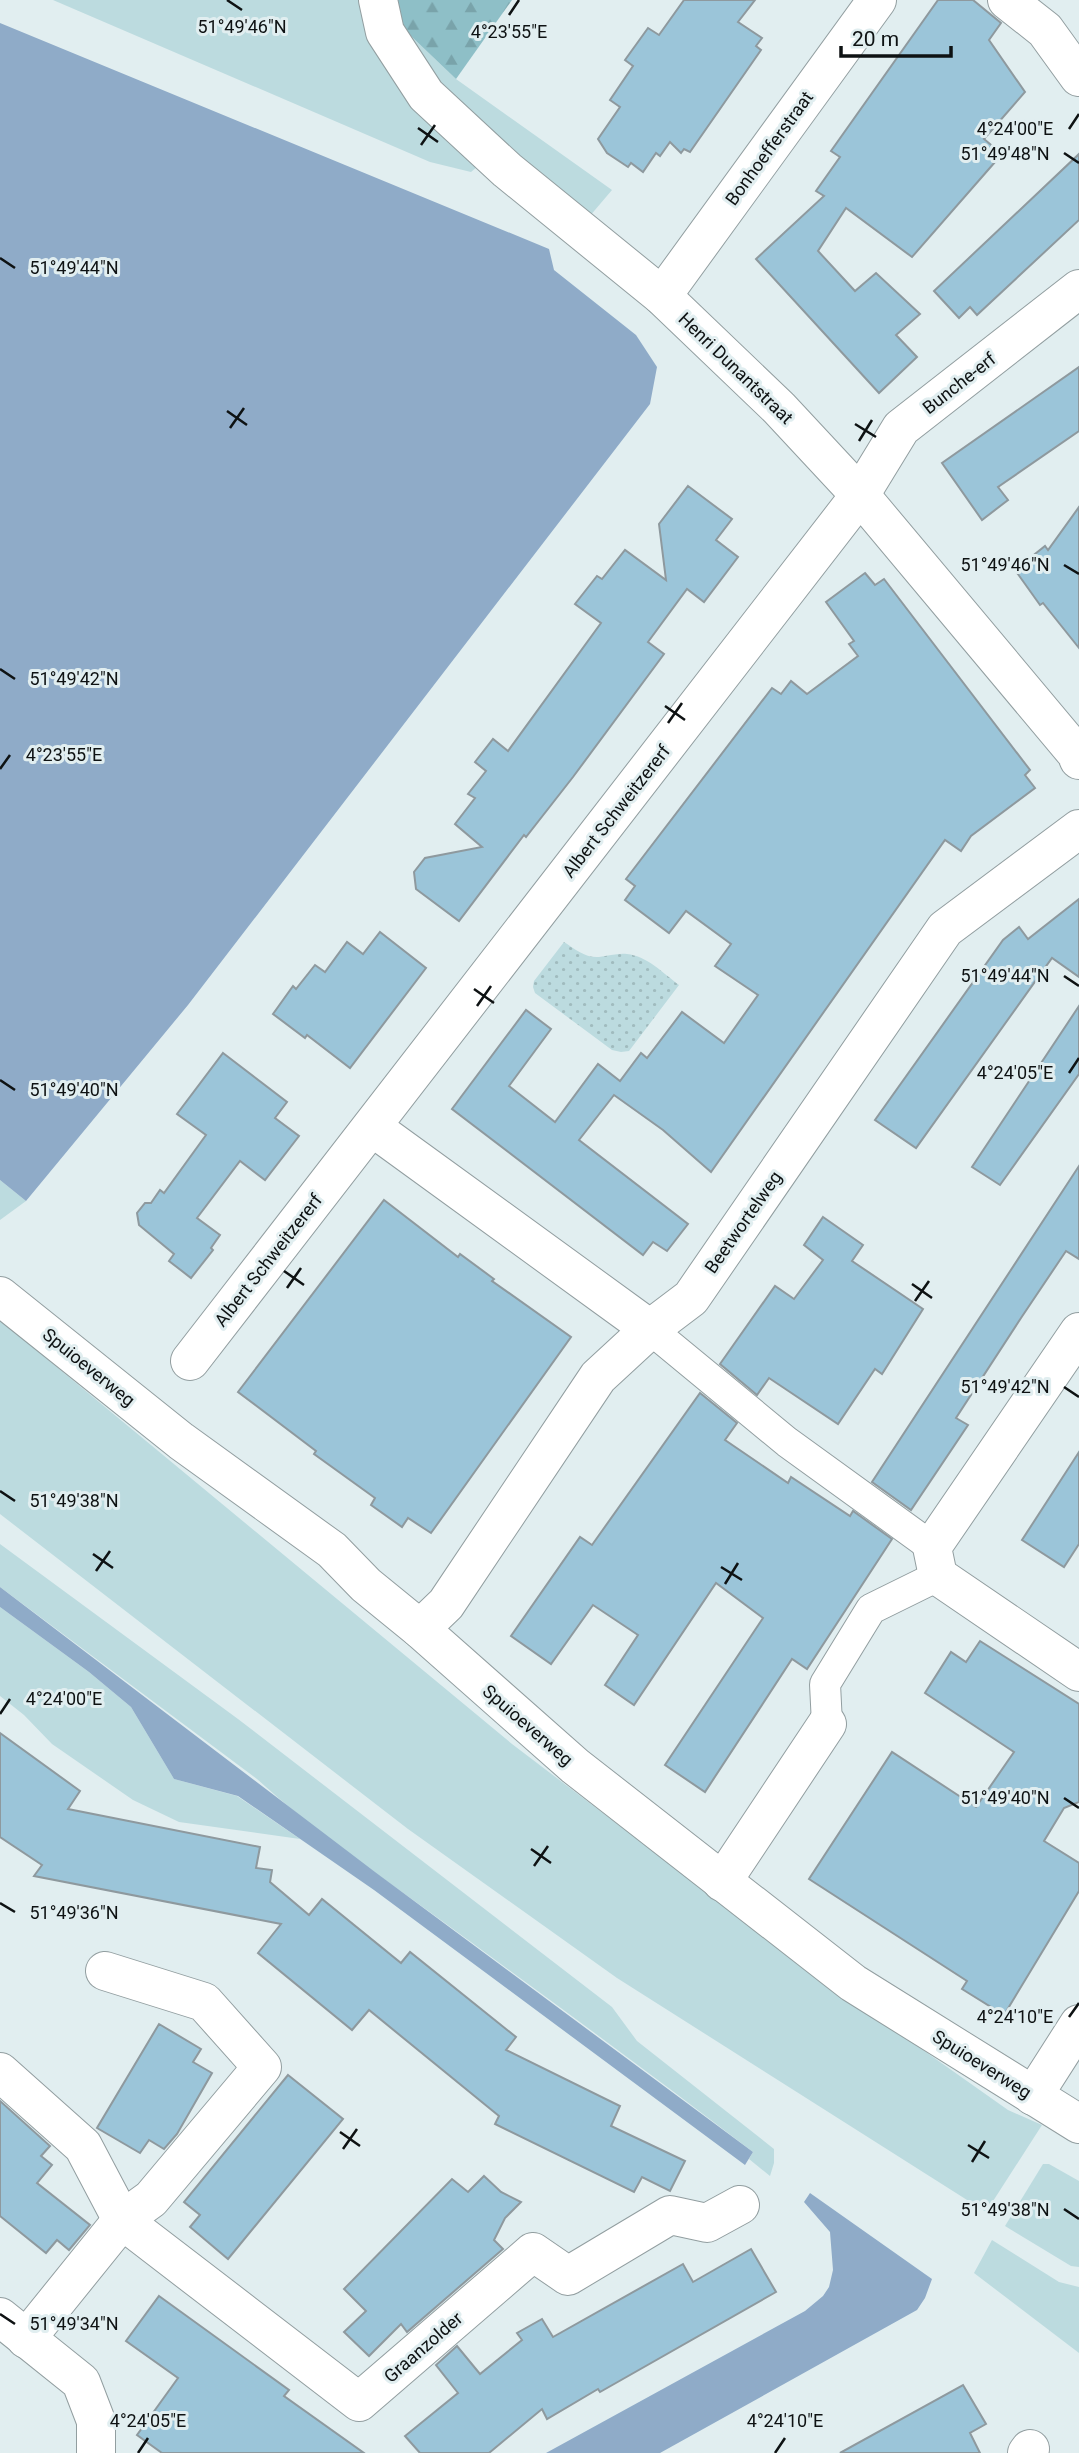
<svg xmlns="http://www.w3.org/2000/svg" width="1079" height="2453" font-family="Roboto,sans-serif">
	<defs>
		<pattern id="forest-firs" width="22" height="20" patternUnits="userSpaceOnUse" patternTransform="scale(1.75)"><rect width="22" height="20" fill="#8ebfc7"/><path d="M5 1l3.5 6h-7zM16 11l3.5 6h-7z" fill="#79a3aa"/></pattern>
		<pattern id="park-dots" width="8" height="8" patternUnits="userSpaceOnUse" patternTransform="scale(1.75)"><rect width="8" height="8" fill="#bcdbdf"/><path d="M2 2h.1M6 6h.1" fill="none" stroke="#a0bbbe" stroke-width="1.8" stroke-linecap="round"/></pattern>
	</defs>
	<rect width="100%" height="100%" fill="#e1eef0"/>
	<g fill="#bcdbdf">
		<polygon points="53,0 368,0 477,167 471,172 430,162"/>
		<polygon points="391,17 456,79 612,190 589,217 466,122"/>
		<polygon points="0,1180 26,1201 0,1220"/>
		<polygon points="0,1320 512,1744 804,1966 1008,2110 1042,2125 986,2212 617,1978 408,1829 0,1514"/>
		<path d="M0,1544L238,1719L612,2007L637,2041L774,2149V2163L770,2176L749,2159L753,2152C650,2073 546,1997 442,1921C379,1875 314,1831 257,1779L0,1587Z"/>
		<polygon points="0,1607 89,1672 131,1707 174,1779 237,1796 300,1839 179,1822 133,1800 52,1744 24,1715 0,1696"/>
		<polygon points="1043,2164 1049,2164 1079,2181 1079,2267 1071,2266 1005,2226"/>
		<polygon points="992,2240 1059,2282 1079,2287 1079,2353 974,2273"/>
	</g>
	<polygon fill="url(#forest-firs)" points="388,0 512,0 456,79 391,17"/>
	<path fill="url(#park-dots)" d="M564,942C575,949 585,958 599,957C609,956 617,953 627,954C647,956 663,973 679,985L629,1051L621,1052L612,1050L535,993L533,987L534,981Z"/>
	<g fill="#8fabc8">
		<polygon points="0,23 549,249 554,270 636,335 657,367 650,404 188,1005 26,1201 0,1180"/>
		<polygon points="0,1587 375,1872 753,2152 745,2165 374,1890 238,1796 174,1779 131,1707 89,1672 0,1607"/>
		<polygon points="810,2193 932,2279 925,2298 917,2310 660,2453 546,2453 805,2311 823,2296 829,2287 833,2270 830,2232 804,2202"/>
	</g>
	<g fill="#9bc5d9" stroke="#8e999e" stroke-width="2">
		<polygon points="684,0 755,0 738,22 762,38 756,46 761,50 690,152 684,149 681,153 670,142 660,156 656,153 643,172 631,163 628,167 607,153 598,139 620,107 610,100 633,66 625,60 648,28 659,35"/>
		<polygon points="938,0 973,0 1001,23 989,40 1025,92 984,139 1002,154 912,257 846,208 818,251 855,291 876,273 920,314 896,335 917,357 879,393 756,259 824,196 816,191 840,157 831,151"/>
		<polygon points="1079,154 1079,220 977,315 970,307 959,318 934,291"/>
		<polygon points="1079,367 1079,431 998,487 1008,500 982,520 942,463"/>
		<polygon points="688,486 732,519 716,540 738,557 704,602 687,589 648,642 664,654 573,777 526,837 524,835 459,921 416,889 414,872 425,858 482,847 455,824 475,798 468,794 486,771 475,762 493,739 508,751 601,623 575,604 597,576 602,579 625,550 666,580 659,524"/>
		<polygon points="1079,507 1079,648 1043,603 1040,605 1015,570 1045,546 1048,550"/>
		<polygon points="865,573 875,585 884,579 1030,770 1025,775 1035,788 971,836 961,851 945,840 711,1172 663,1130 614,1095 579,1140 688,1224 667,1251 653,1242 643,1255 452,1109 526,1010 551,1029 509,1086 555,1122 598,1064 620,1081 641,1053 647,1058 682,1012 724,1043 758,995 715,966 731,944 686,911 669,933 625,900 635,886 626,879 772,688 781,694 791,681 807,694 858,656 849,644 854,641 826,602"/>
		<polygon points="1079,899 1079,977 1052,958 916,1148 875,1120 1003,940 1019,927 1028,939"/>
		<polygon points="380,932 426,968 350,1068 307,1035 305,1038 273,1014 293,986 296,989 315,965 325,972 347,942 363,954"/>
		<polygon points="1079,1006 1079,1074 1000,1185 972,1167"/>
		<polygon points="223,1053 287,1102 275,1118 299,1136 265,1180 240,1161 197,1218 220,1235 211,1248 213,1250 191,1278 169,1261 174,1254 139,1225 137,1213 145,1203 151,1203 160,1190 164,1193 206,1135 177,1114"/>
		<polygon points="1079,1166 1079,1259 1066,1251 1021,1318 956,1418 968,1425 911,1510 872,1482"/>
		<polygon points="384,1200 458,1257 460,1254 494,1279 492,1281 571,1337 431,1533 408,1518 402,1527 371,1505 375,1498 314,1454 316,1451 238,1392"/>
		<polygon points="823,1217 863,1245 852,1261 923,1309 882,1374 875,1369 838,1424 769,1378 757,1395 720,1364 775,1286 794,1299 823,1260 804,1245"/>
		<polygon points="700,1393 737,1423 725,1440 788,1483 791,1477 850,1516 853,1511 892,1539 807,1669 792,1659 705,1792 665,1765 763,1618 716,1583 634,1705 605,1685 638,1635 593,1605 551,1664 511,1636 580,1537 592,1545"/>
		<polygon points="1079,1452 1079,1544 1064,1567 1022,1540"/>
		<polygon points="980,1641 1079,1704 1079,1802 1064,1808 1044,1841 1079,1863 1079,1891 1004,2015 962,1989 967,1981 809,1879 892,1752 976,1807 1014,1752 925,1693 951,1652 966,1662"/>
		<polygon points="0,1733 80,1791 68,1809 260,1847 256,1868 272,1870 270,1882 309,1915 322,1899 401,1963 410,1952 516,2037 506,2050 620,2106 611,2126 685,2161 670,2191 642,2177 634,2192 495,2124 499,2116 369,2010 352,2030 258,1953 281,1924 34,1876 42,1865 0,1837"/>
		<polygon points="159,2024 201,2049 193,2062 212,2073 177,2134 164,2149 149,2140 140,2153 97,2128"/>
		<polygon points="288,2075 343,2119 228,2259 190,2227 200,2215 184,2202"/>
		<polygon points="0,2101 50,2146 41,2156 52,2165 37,2183 90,2225 69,2250 57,2240 46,2253 0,2216"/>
		<polygon points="484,2176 501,2192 521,2202 505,2218 494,2240 503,2249 407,2332 401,2324 369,2356 344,2332 366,2311 344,2289 452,2179 468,2192"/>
		<polygon points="751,2249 776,2292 600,2392 598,2389 547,2419 542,2409 489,2453 420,2453 405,2436 458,2393 436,2365 457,2346 480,2374 522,2340 517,2333 542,2319 553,2337 683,2264 693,2282"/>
		<polygon points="159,2296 289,2390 284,2396 364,2453 162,2453 137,2435 178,2378 126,2341"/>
		<polygon points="963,2385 986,2424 970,2433 980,2453 840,2453"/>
	</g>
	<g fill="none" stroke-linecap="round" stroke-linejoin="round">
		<g stroke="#929ea0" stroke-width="32">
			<g id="pedestrian">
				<polyline points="650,1329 787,1442 932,1547"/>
				<polyline points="827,1724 825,1684 871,1609 938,1576"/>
			</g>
		</g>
		<g stroke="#929ea0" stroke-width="40">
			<g id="minor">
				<polyline points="378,0 385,32 426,95 507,170 662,296 779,408 860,495 1076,753 1079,760"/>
				<polyline points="1007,0 1045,30 1079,77"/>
				<polyline points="662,296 877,0"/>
				<polyline points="372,1127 650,1329"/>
				<polyline points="1079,1332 932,1547 938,1576 1079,1672"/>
				<polyline points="190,1361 860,495 901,428 1079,289"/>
				<polyline points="420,1629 446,1604 598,1377 650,1329 691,1298 945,929 1079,829"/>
				<polyline points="722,1882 827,1724"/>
				<polyline points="0,2072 83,2146 122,2220 359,2402 533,2252 568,2276 670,2215 707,2223 740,2205"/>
				<polyline points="1033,2096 1079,2024"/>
				<polyline points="0,2317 81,2382 96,2421 96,2453"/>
				<polyline points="26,2339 122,2220 151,2199 262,2067 204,2002 105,1971"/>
				<polyline points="1027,2453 1030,2449"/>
			</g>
		</g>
		<g stroke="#929ea0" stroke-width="40">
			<polyline id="tertiary" points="0,1296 181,1441 332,1550 366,1585 420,1629 575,1766 853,1983 1079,2124"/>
		</g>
		<use href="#pedestrian" stroke="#fff" stroke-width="30"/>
		<use href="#minor" stroke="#fff" stroke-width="38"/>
		<use href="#tertiary" stroke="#fff" stroke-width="38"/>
	</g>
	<path fill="none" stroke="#0e1213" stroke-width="2.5" d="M227,0L242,10M509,15L519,0M418,128L438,142M1069,129L1079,114M421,145L435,125M1064,153L1079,163M0,258L15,268M227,411L247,425M855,424L876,437M230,428L244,408M859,441L872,420M1064,565L1079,574M0,669L15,679M665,706L685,720M668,723L682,703M0,769L10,755M1064,976L1079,986M474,989L494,1003M477,1006L491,986M1069,1073L1079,1058M0,1080L15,1090M284,1271L304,1285M912,1284L932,1298M287,1288L301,1268M915,1301L929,1281M1064,1387L1079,1397M0,1491L15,1501M93,1554L113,1568M721,1567L742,1580M96,1571L110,1551M725,1584L738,1563M0,1714L10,1699M1064,1798L1079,1808M531,1849L551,1863M534,1866L548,1846M0,1903L15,1912M1069,2017L1079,2003M340,2132L360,2146M968,2145L989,2158M343,2149L357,2129M972,2162L985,2141M1064,2209L1079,2219M0,2314L15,2324M138,2453L148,2438M775,2453L785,2438"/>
	<g text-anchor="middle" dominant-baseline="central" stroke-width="6" stroke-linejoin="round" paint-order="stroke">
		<g font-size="18" fill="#0e1213" stroke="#e1eef0">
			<text transform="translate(769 148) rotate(-54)">Bonhoefferstraat</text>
			<text transform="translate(736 368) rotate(44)">Henri Dunantstraat</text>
			<text transform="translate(959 383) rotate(-38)">Bunche-erf</text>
			<text transform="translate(616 811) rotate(-52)">Albert Schweitzererf</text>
			<text transform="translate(743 1222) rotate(-55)">Beetwortelweg</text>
			<text transform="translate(268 1260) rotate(-52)">Albert Schweitzererf</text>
			<text transform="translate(89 1367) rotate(39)">Spuioeverweg</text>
			<text transform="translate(528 1725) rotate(41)">Spuioeverweg</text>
			<text transform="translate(982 2064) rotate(32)">Spuioeverweg</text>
			<text transform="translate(423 2347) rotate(-41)">Graanzolder</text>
		</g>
	</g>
	<g font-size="18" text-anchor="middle" fill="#0e1213" stroke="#e1eef0" stroke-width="6" stroke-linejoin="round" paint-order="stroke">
		<text x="242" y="33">51°49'46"N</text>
		<text x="509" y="38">4°23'55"E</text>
		<text x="1015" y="135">4°24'00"E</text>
		<text x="1005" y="160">51°49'48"N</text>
		<text x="74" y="274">51°49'44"N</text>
		<text x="1005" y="571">51°49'46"N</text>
		<text x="74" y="685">51°49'42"N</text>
		<text x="64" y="761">4°23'55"E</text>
		<text x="1005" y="982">51°49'44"N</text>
		<text x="1015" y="1079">4°24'05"E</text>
		<text x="74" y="1096">51°49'40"N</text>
		<text x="1005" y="1393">51°49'42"N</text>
		<text x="74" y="1507">51°49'38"N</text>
		<text x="64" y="1705">4°24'00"E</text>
		<text x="1005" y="1804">51°49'40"N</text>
		<text x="74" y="1919">51°49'36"N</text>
		<text x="1015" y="2023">4°24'10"E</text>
		<text x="1005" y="2216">51°49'38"N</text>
		<text x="74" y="2330">51°49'34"N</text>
		<text x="148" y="2427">4°24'05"E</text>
		<text x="785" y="2427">4°24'10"E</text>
	</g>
	<path d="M841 46v10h110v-10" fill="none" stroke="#0e1213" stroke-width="3.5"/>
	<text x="852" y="46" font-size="21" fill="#0e1213" stroke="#e1eef0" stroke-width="5" paint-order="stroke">20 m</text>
</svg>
